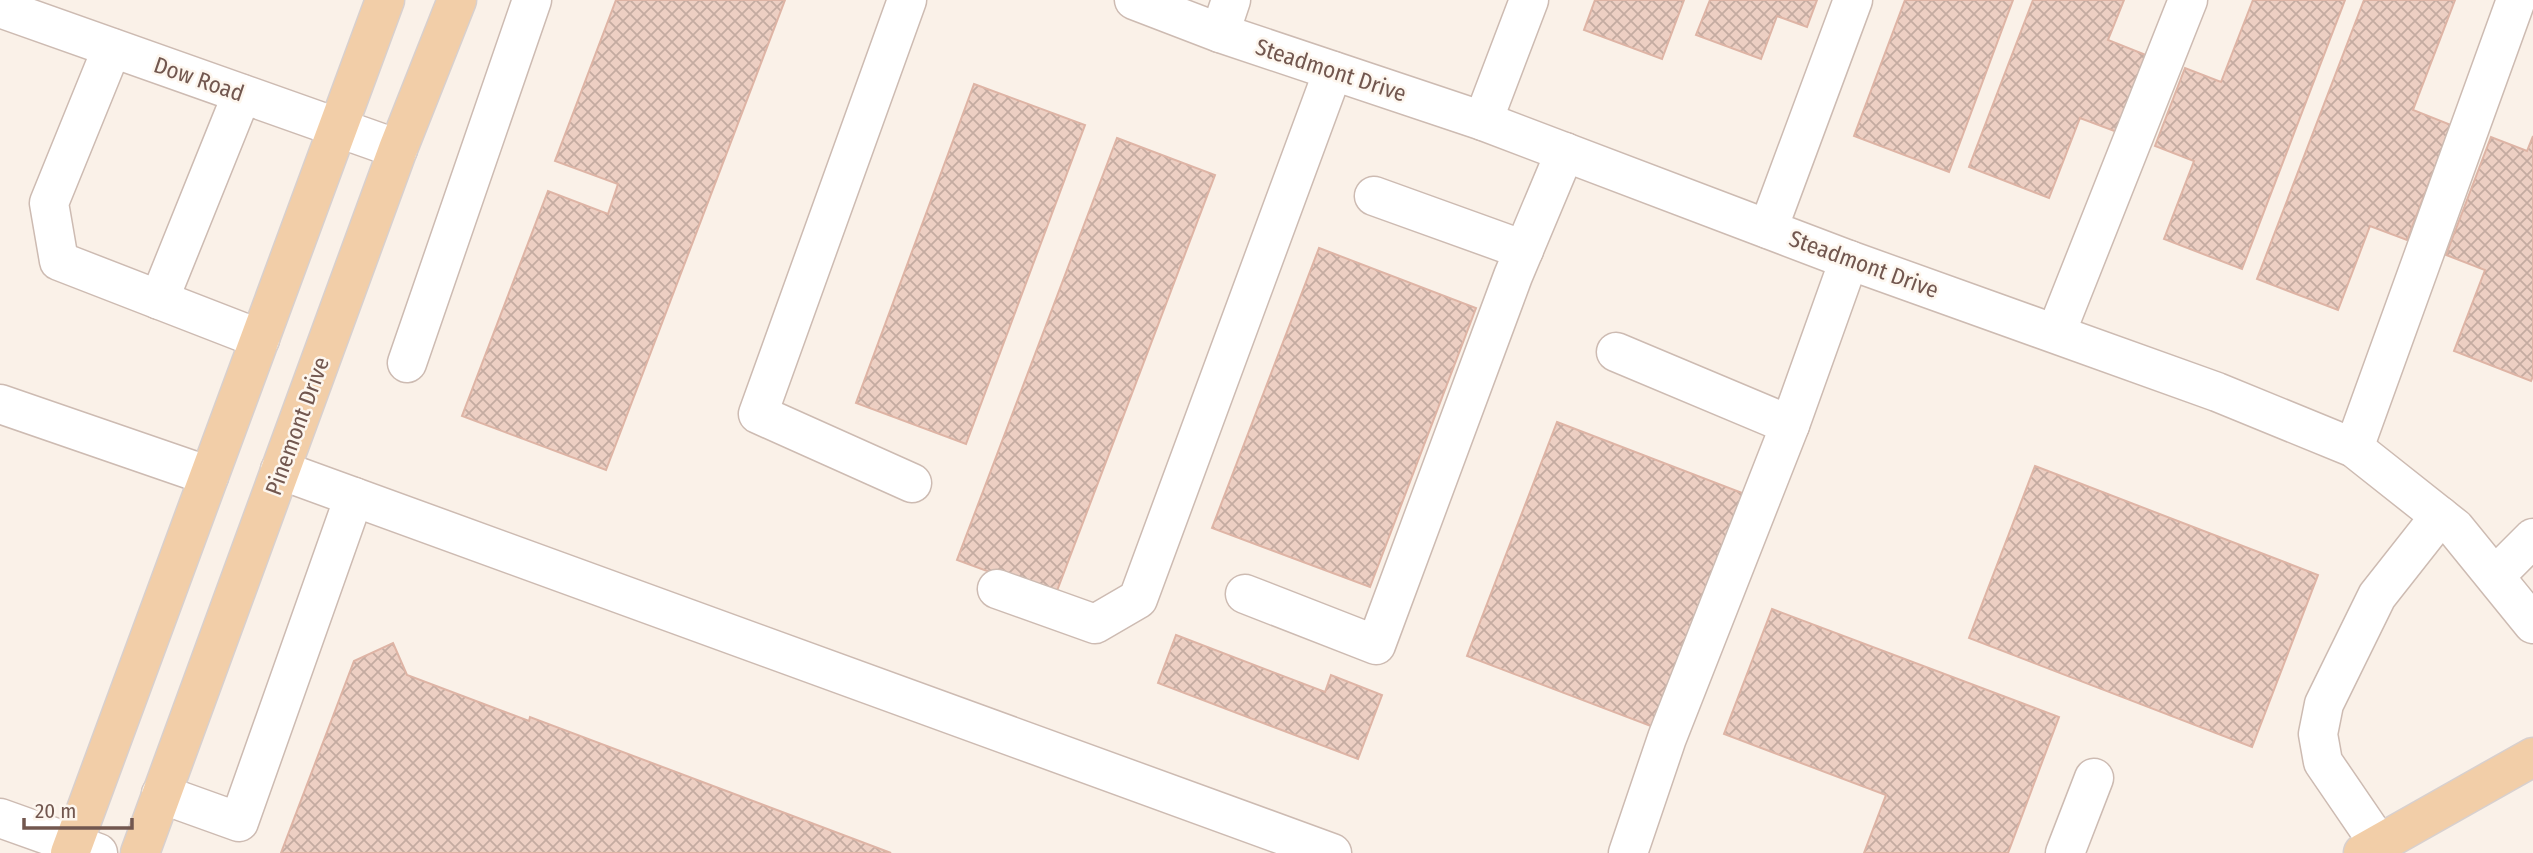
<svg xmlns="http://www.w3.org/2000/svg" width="2533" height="853" font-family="'Fira Sans Condensed',sans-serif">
	<defs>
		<pattern id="building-cross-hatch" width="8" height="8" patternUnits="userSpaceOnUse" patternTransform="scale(1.75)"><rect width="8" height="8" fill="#edcfc3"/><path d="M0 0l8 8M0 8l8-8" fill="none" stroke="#c4aba1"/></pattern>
	</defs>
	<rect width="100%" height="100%" fill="#faf1e8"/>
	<g fill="url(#building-cross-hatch)" stroke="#deb4a5" stroke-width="2">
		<polygon points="616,0 785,0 606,470 462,416 548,191 608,214 618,184 555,161"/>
		<polygon points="1595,0 1684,0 1662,59 1584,30"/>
		<polygon points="1710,0 1817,0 1807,27 1777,16 1761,59 1696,35"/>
		<polygon points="1905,0 2013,0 1949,172 1854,136"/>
		<polygon points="2033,0 2124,0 2108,40 2146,55 2117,132 2080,118 2049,198 1969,167"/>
		<polygon points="2253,0 2345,0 2242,269 2164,239 2194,161 2155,146 2185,68 2221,82"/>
		<polygon points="2364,0 2455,0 2413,110 2451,125 2407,240 2370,226 2338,310 2257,279"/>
		<polygon points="974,84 1085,125 966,444 856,403"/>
		<polygon points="2533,136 2533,376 2531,381 2454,351 2485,270 2446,255 2491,137 2527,151"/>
		<polygon points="1117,138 1215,175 1055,596 957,560"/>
		<polygon points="1319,248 1476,308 1370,587 1212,528"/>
		<polygon points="1557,422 1745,494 1656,728 1467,656"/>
		<polygon points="2035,466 2318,575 2252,747 1969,638"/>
		<polygon points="1772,609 2059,717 2008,853 1864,853 1886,795 1724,734"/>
		<polygon points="1176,635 1325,692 1331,675 1382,695 1358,759 1158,683"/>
		<polygon points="393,643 407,675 529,721 530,717 891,853 281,853 354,661"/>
	</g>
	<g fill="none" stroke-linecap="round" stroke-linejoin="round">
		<g stroke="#cdbbb2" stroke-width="41">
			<g id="minor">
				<polyline points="907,0 758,414 912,483"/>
				<polyline points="1134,0 1220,33 1483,121 1849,260 2217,392 2354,448 2455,528 2533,624"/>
				<polyline points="0,8 398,149"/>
				<polyline points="1220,33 1231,0"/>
				<polyline points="112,48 49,203 59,261 260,339"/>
				<polyline points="1483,121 1529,0"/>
				<polyline points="1374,196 1524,250"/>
				<polyline points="1768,229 1853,0"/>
				<polyline points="159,300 242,94"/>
				<polyline points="2056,333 2188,0"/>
				<polyline points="1616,352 1790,425"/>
				<polyline points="407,363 532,0"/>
				<polyline points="0,404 209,476"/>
				<polyline points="2354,448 2516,0"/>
				<polyline points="280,470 1332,853"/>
				<polyline points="2495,576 2533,538"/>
				<polyline points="997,589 1095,624 1138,599 1333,71"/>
				<polyline points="1245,594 1376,645 1513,276 1565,152"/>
				<polyline points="161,794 239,822 354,497"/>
				<polyline points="0,818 98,853"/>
				<polyline points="2379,844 2323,762 2318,734 2324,704 2377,596 2440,516"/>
				<polyline points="1628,853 1667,738 1790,425 1849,260"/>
				<polyline points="2065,853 2094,778"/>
			</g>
		</g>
		<g stroke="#d8d0ce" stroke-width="41">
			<g id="major">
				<polyline points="70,853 385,0"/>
				<polyline points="140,853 398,149 457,0"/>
				<polyline points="2363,853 2533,757"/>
			</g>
		</g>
		<use href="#minor" stroke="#fff" stroke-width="38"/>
		<use href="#major" stroke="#f2cea8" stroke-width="38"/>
	</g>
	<g text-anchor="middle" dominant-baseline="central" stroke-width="5" stroke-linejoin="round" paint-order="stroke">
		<g font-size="23" fill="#72574f" stroke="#fdf6ee">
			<text transform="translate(1331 70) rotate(18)">Steadmont Drive</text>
			<text transform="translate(199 79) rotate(19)">Dow Road</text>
			<text transform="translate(1864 264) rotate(20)">Steadmont Drive</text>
			<text transform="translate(297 426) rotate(-70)">Pinemont Drive</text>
		</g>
	</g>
	<path d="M24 818v10h108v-10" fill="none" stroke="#72574f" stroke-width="3.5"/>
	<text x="35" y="818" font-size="21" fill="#72574f" stroke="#fdf6ee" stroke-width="5" paint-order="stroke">20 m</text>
</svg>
